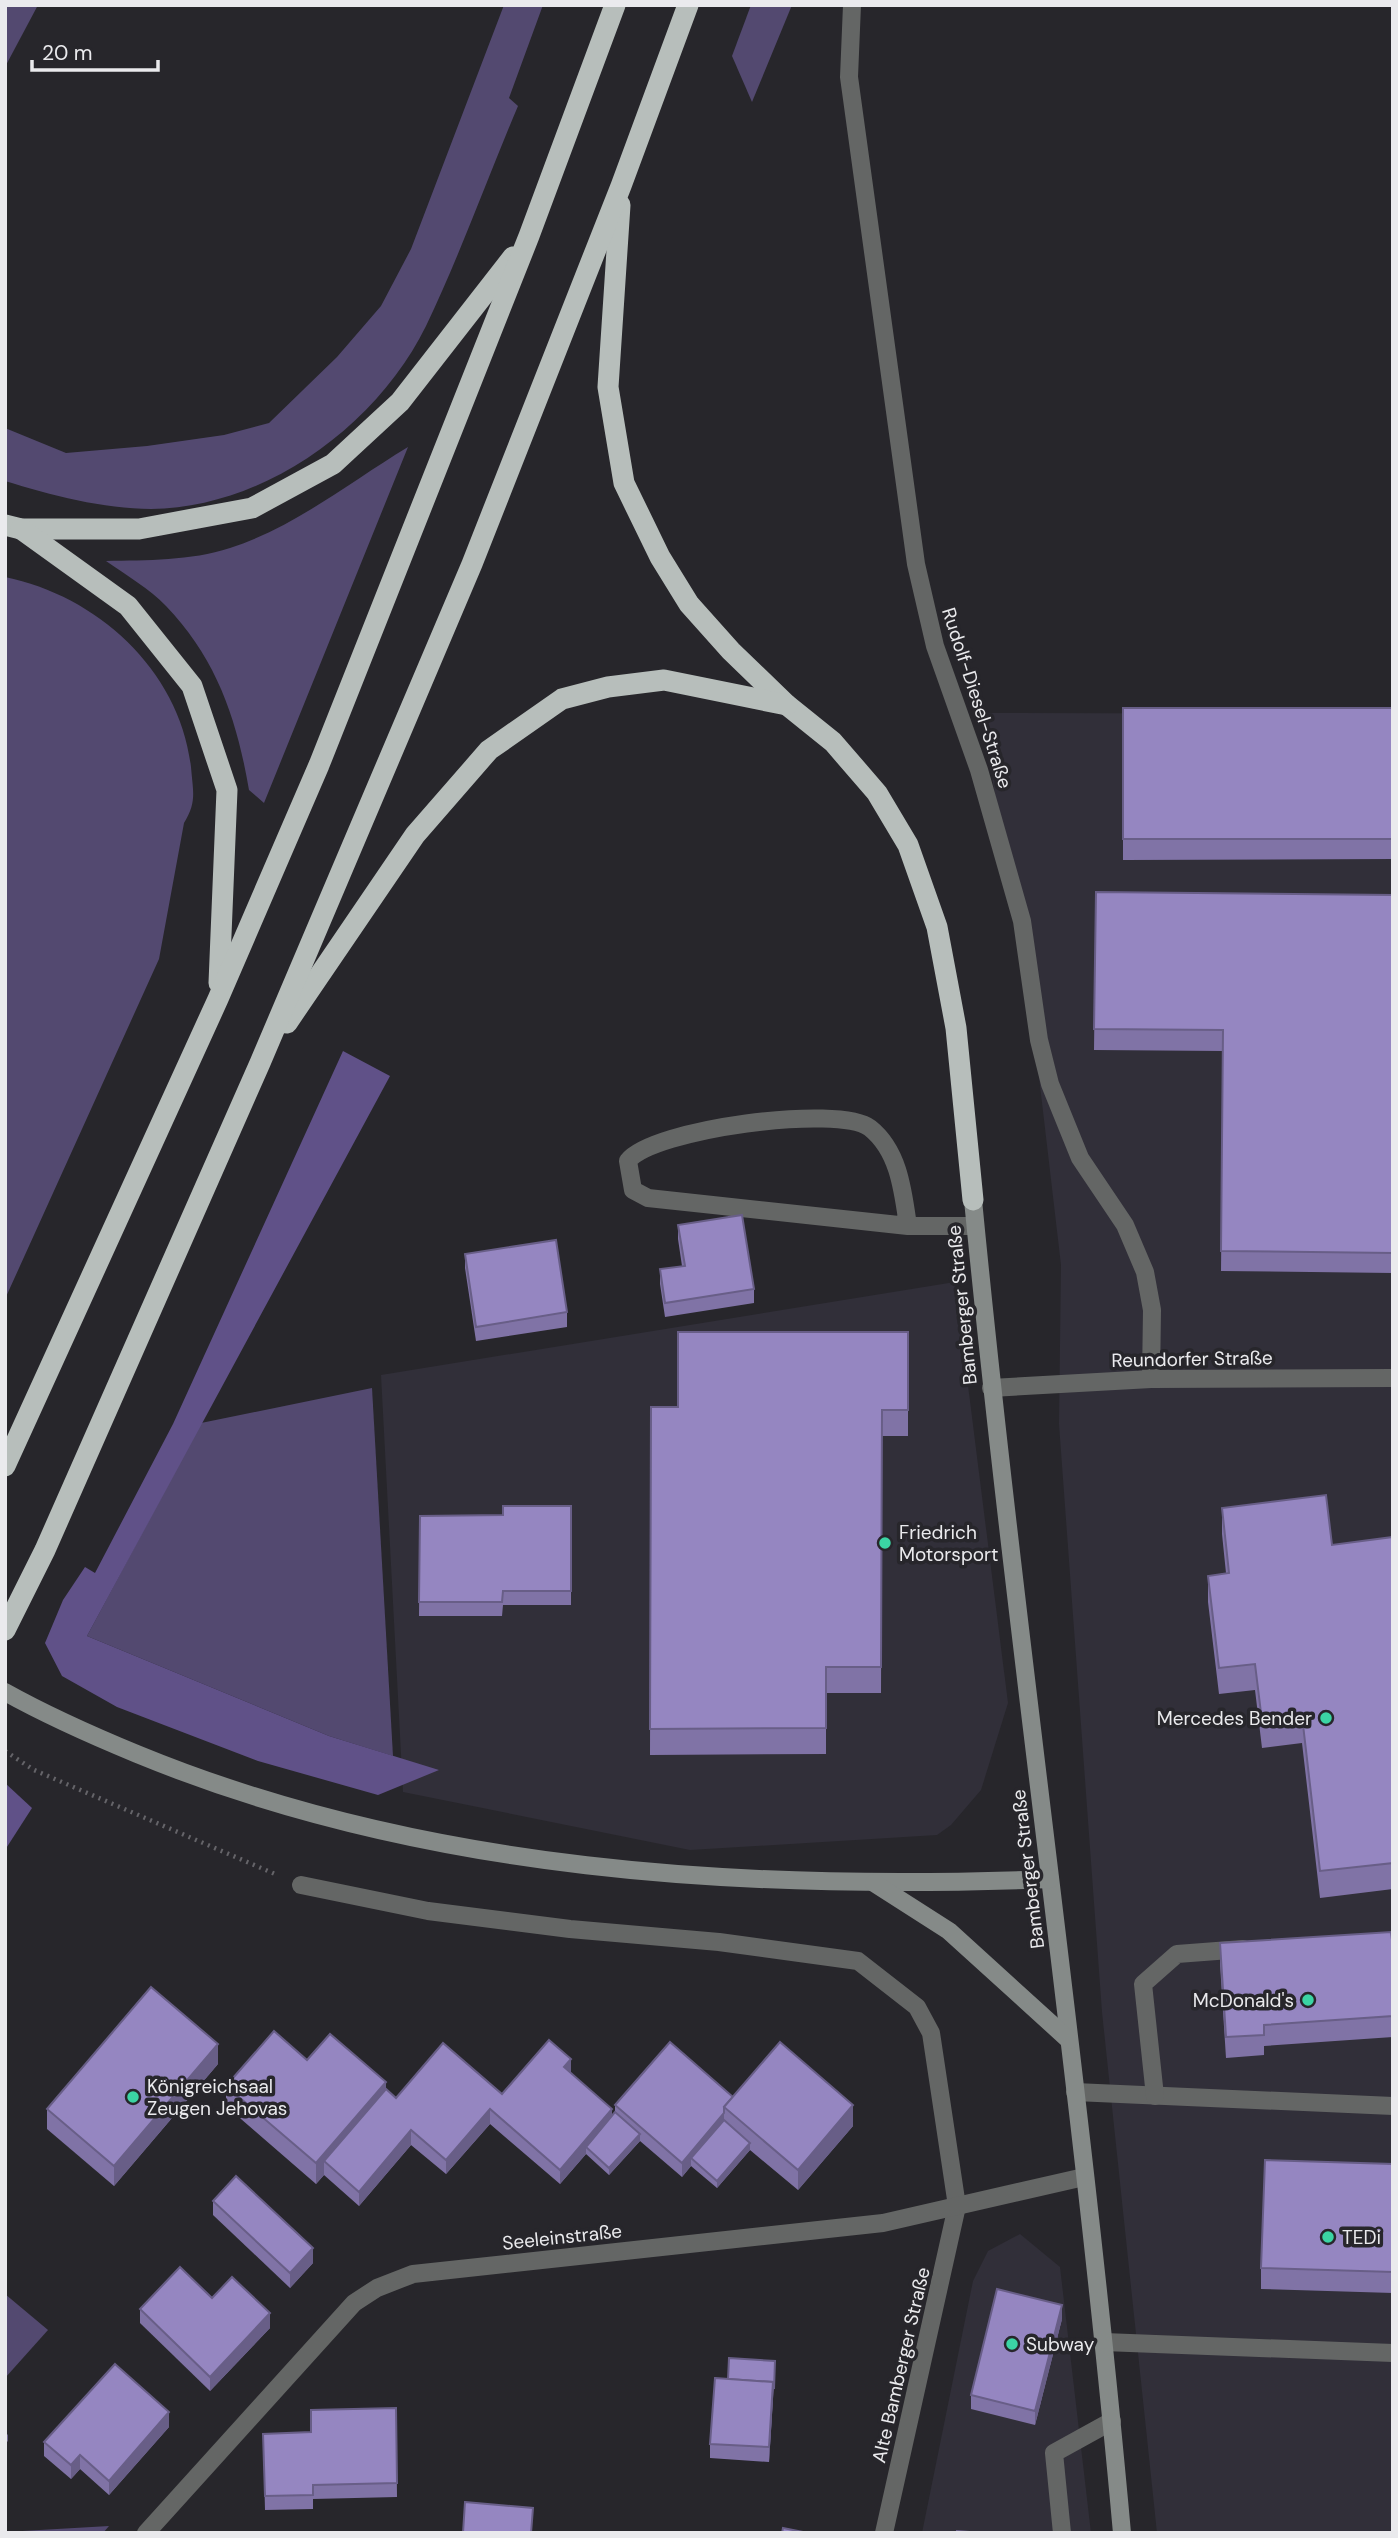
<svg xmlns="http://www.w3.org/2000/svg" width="1398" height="2538" font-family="'DM Sans',sans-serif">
	<rect width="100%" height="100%" fill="#27262b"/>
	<g fill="#312f39">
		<polygon points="982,713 1393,714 1393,2533 1157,2533 1102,2012 1059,1424 1061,1265 1037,1060"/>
		<polygon points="955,1282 1008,1703 981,1790 951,1825 937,1835 690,1850 403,1792 381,1375"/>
		<polygon points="1020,2234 1060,2267 1091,2533 922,2533 973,2281 988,2251"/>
	</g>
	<g fill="#534970">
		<polygon points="5,5 38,5 5,67"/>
		<path d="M504,5H543L509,98L518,106C487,179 460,255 426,326C377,426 264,508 151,509C104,509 50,495 5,481V428L66,453L147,446L224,435L269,423L337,357L381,306L411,249Z"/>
		<polygon points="751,5 792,5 752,102 732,56"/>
		<path d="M408,447L264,803L249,790C237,720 217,659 166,606C150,589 126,575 106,561C147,560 190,561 230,548C295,527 350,482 408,447Z"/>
		<path d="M5,577C98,596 180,671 191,767C193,792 197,802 184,823L159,959L5,1299Z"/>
		<polygon points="372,1388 393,1756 329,1736 87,1636 201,1423"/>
		<polygon points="5,2294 48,2330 5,2378"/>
		<polygon points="109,2526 103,2533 5,2533 5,2532"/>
	</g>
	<g fill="#605188">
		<polygon points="343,1051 390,1076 87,1636 329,1736 439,1770 378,1795 258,1761 117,1707 62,1676 45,1643 63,1600 85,1567 95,1573 173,1424"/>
		<polygon points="5,1783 32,1808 5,1850"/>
	</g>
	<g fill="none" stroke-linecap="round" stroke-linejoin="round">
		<polyline stroke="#656469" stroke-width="4.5" stroke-dasharray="2 5" stroke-linecap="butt" points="5,1751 34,1770 275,1874"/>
		<g stroke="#646665" stroke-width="18">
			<path d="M908,1226C903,1191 899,1151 870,1128C839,1104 652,1129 628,1161L633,1190L648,1198L908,1226H975"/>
			<polyline points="1075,2092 1393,2106"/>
			<polyline points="1155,2096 1143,1984 1177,1954 1243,1949"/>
			<polyline points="1104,2342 1393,2353"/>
			<polyline points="1062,2533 1054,2453 1112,2421"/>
		</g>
		<g stroke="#646665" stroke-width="18">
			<polyline points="852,5 849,77 916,564 935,646 979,770 1022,921 1039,1040 1050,1084 1080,1158 1125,1225 1145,1272 1152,1310 1151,1379"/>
			<polyline points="991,1388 1151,1379 1393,1378"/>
			<polyline points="301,1885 428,1911 570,1929 719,1942 858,1961 917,2007 931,2033 957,2206 884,2533"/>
			<polyline points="146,2533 354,2303 377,2288 413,2274 883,2223 1084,2177"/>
		</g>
		<g stroke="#858a88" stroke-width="18">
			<path d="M973,1200C1016,1645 1082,2087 1122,2533"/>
			<path d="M5,1692C48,1716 91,1735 137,1754C424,1872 744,1891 1050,1879"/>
			<polyline points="874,1883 949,1931 1069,2040"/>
		</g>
		<g stroke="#b7bebb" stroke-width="21">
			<polyline points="620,205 608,387 624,483 660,557 689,604 731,651 787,705 833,742 877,793 908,845 937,927 956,1028 973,1200"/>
			<polyline points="5,525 21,529 139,529 252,508 333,464 400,402 513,257"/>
			<polyline points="21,529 128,606 192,686 227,790 219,983"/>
			<polyline points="287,1023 415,835 489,750 562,699 608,687 664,680 787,705"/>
			<polyline points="5,1466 218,999 319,765 529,236 615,5"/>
			<polyline points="5,1630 45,1550 260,1063 472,564 621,186 688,5"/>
		</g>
	</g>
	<g fill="#8073a6">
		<polygon points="1123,708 1393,708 1393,859 1123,860"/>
		<polygon points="1096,892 1393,895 1393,1273 1221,1271 1223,1051 1094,1050"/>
		<polygon points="678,1225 754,1289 754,1303 665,1317 660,1284 660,1269 682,1266 678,1239"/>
		<polygon points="465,1254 567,1312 567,1327 476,1341 465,1268"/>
		<polygon points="908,1332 908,1436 882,1436 881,1693 826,1693 826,1754 650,1755 651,1407 678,1407"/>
		<polygon points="571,1506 571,1605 503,1605 502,1616 419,1616 420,1516 503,1515"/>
		<polygon points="1222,1508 1332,1545 1393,1537 1393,1889 1320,1898 1302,1743 1262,1748 1255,1690 1219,1694 1208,1602 1208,1576 1226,1573 1222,1534"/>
		<polygon points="1220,1943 1393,1947 1393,2037 1264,2046 1264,2055 1226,2058 1220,1964"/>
		<polygon points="307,2060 386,2089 396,2098 502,2094 571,2074 612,2116 615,2112 615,2105 733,2097 853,2126 798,2190 750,2150 717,2188 691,2166 682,2177 640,2141 609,2175 586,2154 560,2184 490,2124 446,2174 411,2145 359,2206 324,2175 316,2184 226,2106 226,2086"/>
		<polygon points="218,2064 114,2186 47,2129 47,2109"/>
		<polygon points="1393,2164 1393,2293 1261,2289 1261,2268"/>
		<polygon points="213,2201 313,2263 290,2288 213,2215"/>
		<polygon points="212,2298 270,2328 210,2391 140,2323 140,2309"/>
		<polygon points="1062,2319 1035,2425 971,2409 971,2395"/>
		<polygon points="775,2368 769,2462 710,2458 710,2444 728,2379"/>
		<polygon points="396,2408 397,2497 313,2499 313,2509 265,2510 263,2434 311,2432"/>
		<polygon points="169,2427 109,2495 80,2469 71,2479 44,2456 44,2442"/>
	</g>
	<g fill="#685e87">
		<polygon points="218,2044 218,2064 114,2186 114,2166"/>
		<polygon points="571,2059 571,2074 564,2067"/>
		<polygon points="386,2082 386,2103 324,2161 324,2175 316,2184 316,2163"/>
		<polygon points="853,2105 853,2126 798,2190 798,2170"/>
		<polygon points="490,2109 490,2124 446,2174 446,2160"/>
		<polygon points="612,2109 612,2123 586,2147 586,2154 560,2184 560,2170"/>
		<polygon points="724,2113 724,2127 691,2158 691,2166 682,2177 682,2163"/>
		<polygon points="411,2130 411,2145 359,2206 359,2192"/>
		<polygon points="640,2134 640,2141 609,2175 609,2168"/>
		<polygon points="750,2143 750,2150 717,2188 717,2181"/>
		<polygon points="313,2248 313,2263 290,2288 290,2273"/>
		<polygon points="1062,2305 1062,2319 1035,2425 1035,2411"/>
		<polygon points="270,2313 270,2328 210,2391 210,2377"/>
		<polygon points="773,2382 773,2396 769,2462 769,2447"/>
		<polygon points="169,2412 169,2427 109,2495 109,2481"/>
		<polygon points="8,2434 8,2441 5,2444 5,2437"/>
		<polygon points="80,2455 80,2469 71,2479 71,2465"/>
	</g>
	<g fill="#9586c1" stroke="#685e87" stroke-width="2">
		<rect x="1123" y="708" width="270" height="131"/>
		<polygon points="1096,892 1393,895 1393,1253 1221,1251 1223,1030 1094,1029"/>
		<polygon points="742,1215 754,1289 665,1303 660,1269 685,1266 678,1225"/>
		<polygon points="556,1240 567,1312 476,1327 465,1254"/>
		<polygon points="678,1332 908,1332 908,1410 882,1410 881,1667 826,1667 826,1728 650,1729 651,1407 678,1407"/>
		<polygon points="1326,1495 1332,1545 1393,1537 1393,1863 1320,1871 1302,1716 1262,1721 1255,1664 1219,1668 1208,1576 1229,1573 1222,1508"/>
		<polygon points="503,1506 571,1506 571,1591 503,1591 502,1602 419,1602 420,1516 503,1515"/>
		<polygon points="1391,1932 1393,1947 1393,2016 1264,2025 1264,2035 1226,2037 1220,1943"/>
		<polygon points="151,1987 218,2044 114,2166 47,2109"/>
		<polygon points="274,2031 307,2060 330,2034 386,2082 316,2163 226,2086"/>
		<polygon points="549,2040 571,2059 564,2067 612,2109 560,2170 490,2109 446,2160 411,2130 359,2192 324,2161 386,2089 396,2098 443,2043 502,2094"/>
		<polygon points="670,2042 733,2097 724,2107 724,2113 682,2163 615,2105"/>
		<polygon points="780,2042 853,2105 798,2170 724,2107"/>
		<polygon points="615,2112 640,2134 609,2168 586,2147"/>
		<polygon points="724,2120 750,2143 717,2181 691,2158"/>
		<polygon points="1265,2160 1393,2164 1393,2272 1261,2268"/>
		<polygon points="236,2176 313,2248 290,2273 213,2201"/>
		<polygon points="180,2267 212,2298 232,2277 270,2313 210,2377 140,2309"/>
		<polygon points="997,2289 1062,2305 1035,2411 971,2395"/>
		<polygon points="729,2358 775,2361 774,2389 773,2382 728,2379"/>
		<polygon points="115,2364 169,2412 109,2481 80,2455 71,2465 44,2442"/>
		<polygon points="715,2378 773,2382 769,2447 710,2444"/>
		<polygon points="396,2408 397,2483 313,2485 313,2495 265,2496 263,2434 311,2432 311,2410"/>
		<polygon points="465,2502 533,2508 531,2533 463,2533"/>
		<polygon points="783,2528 808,2533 782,2533"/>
		<polygon points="957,2531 982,2533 957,2533"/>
	</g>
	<g fill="#3bd4a4" stroke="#27262b" stroke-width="2.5">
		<circle cx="885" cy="1543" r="7"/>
		<circle cx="1326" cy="1718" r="7"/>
		<circle cx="1308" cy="2000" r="7"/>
		<circle cx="133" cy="2097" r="7"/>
		<circle cx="1328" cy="2237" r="7"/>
		<circle cx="1012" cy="2344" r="7"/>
	</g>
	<g text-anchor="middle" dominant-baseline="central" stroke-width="7" stroke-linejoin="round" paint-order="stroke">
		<g font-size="19" fill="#eaeaed" stroke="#27262b">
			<text transform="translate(977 698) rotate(72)">Rudolf-Diesel-Straße</text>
			<text transform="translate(962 1305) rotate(-96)">Bamberger Straße</text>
			<text transform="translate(1192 1359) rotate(-1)">Reundorfer Straße</text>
			<text transform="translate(1028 1869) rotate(-97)">Bamberger Straße</text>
			<text transform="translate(562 2237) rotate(-6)">Seeleinstraße</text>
			<text transform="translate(901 2365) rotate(-77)">Alte Bamberger Straße</text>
		</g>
		<g font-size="19" fill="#eaeaed" stroke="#27262b" text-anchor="start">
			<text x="899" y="1532">Friedrich<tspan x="899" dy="22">Motorsport</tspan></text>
			<text x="1312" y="1718" text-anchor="end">Mercedes Bender</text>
			<text x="1294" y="2000" text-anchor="end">McDonald's</text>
			<text x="147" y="2086">Königreichsaal<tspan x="147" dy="22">Zeugen Jehovas</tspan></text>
			<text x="1342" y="2237">TEDi</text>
			<text x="1026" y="2344">Subway</text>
		</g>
	</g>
	<rect width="1398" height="2538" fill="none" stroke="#eaeaed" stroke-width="14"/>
	<path d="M32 60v10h126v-10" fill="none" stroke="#eaeaed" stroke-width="3.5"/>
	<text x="42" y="60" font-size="21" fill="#eaeaed" stroke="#27262b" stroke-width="5" paint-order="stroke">20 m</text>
</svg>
